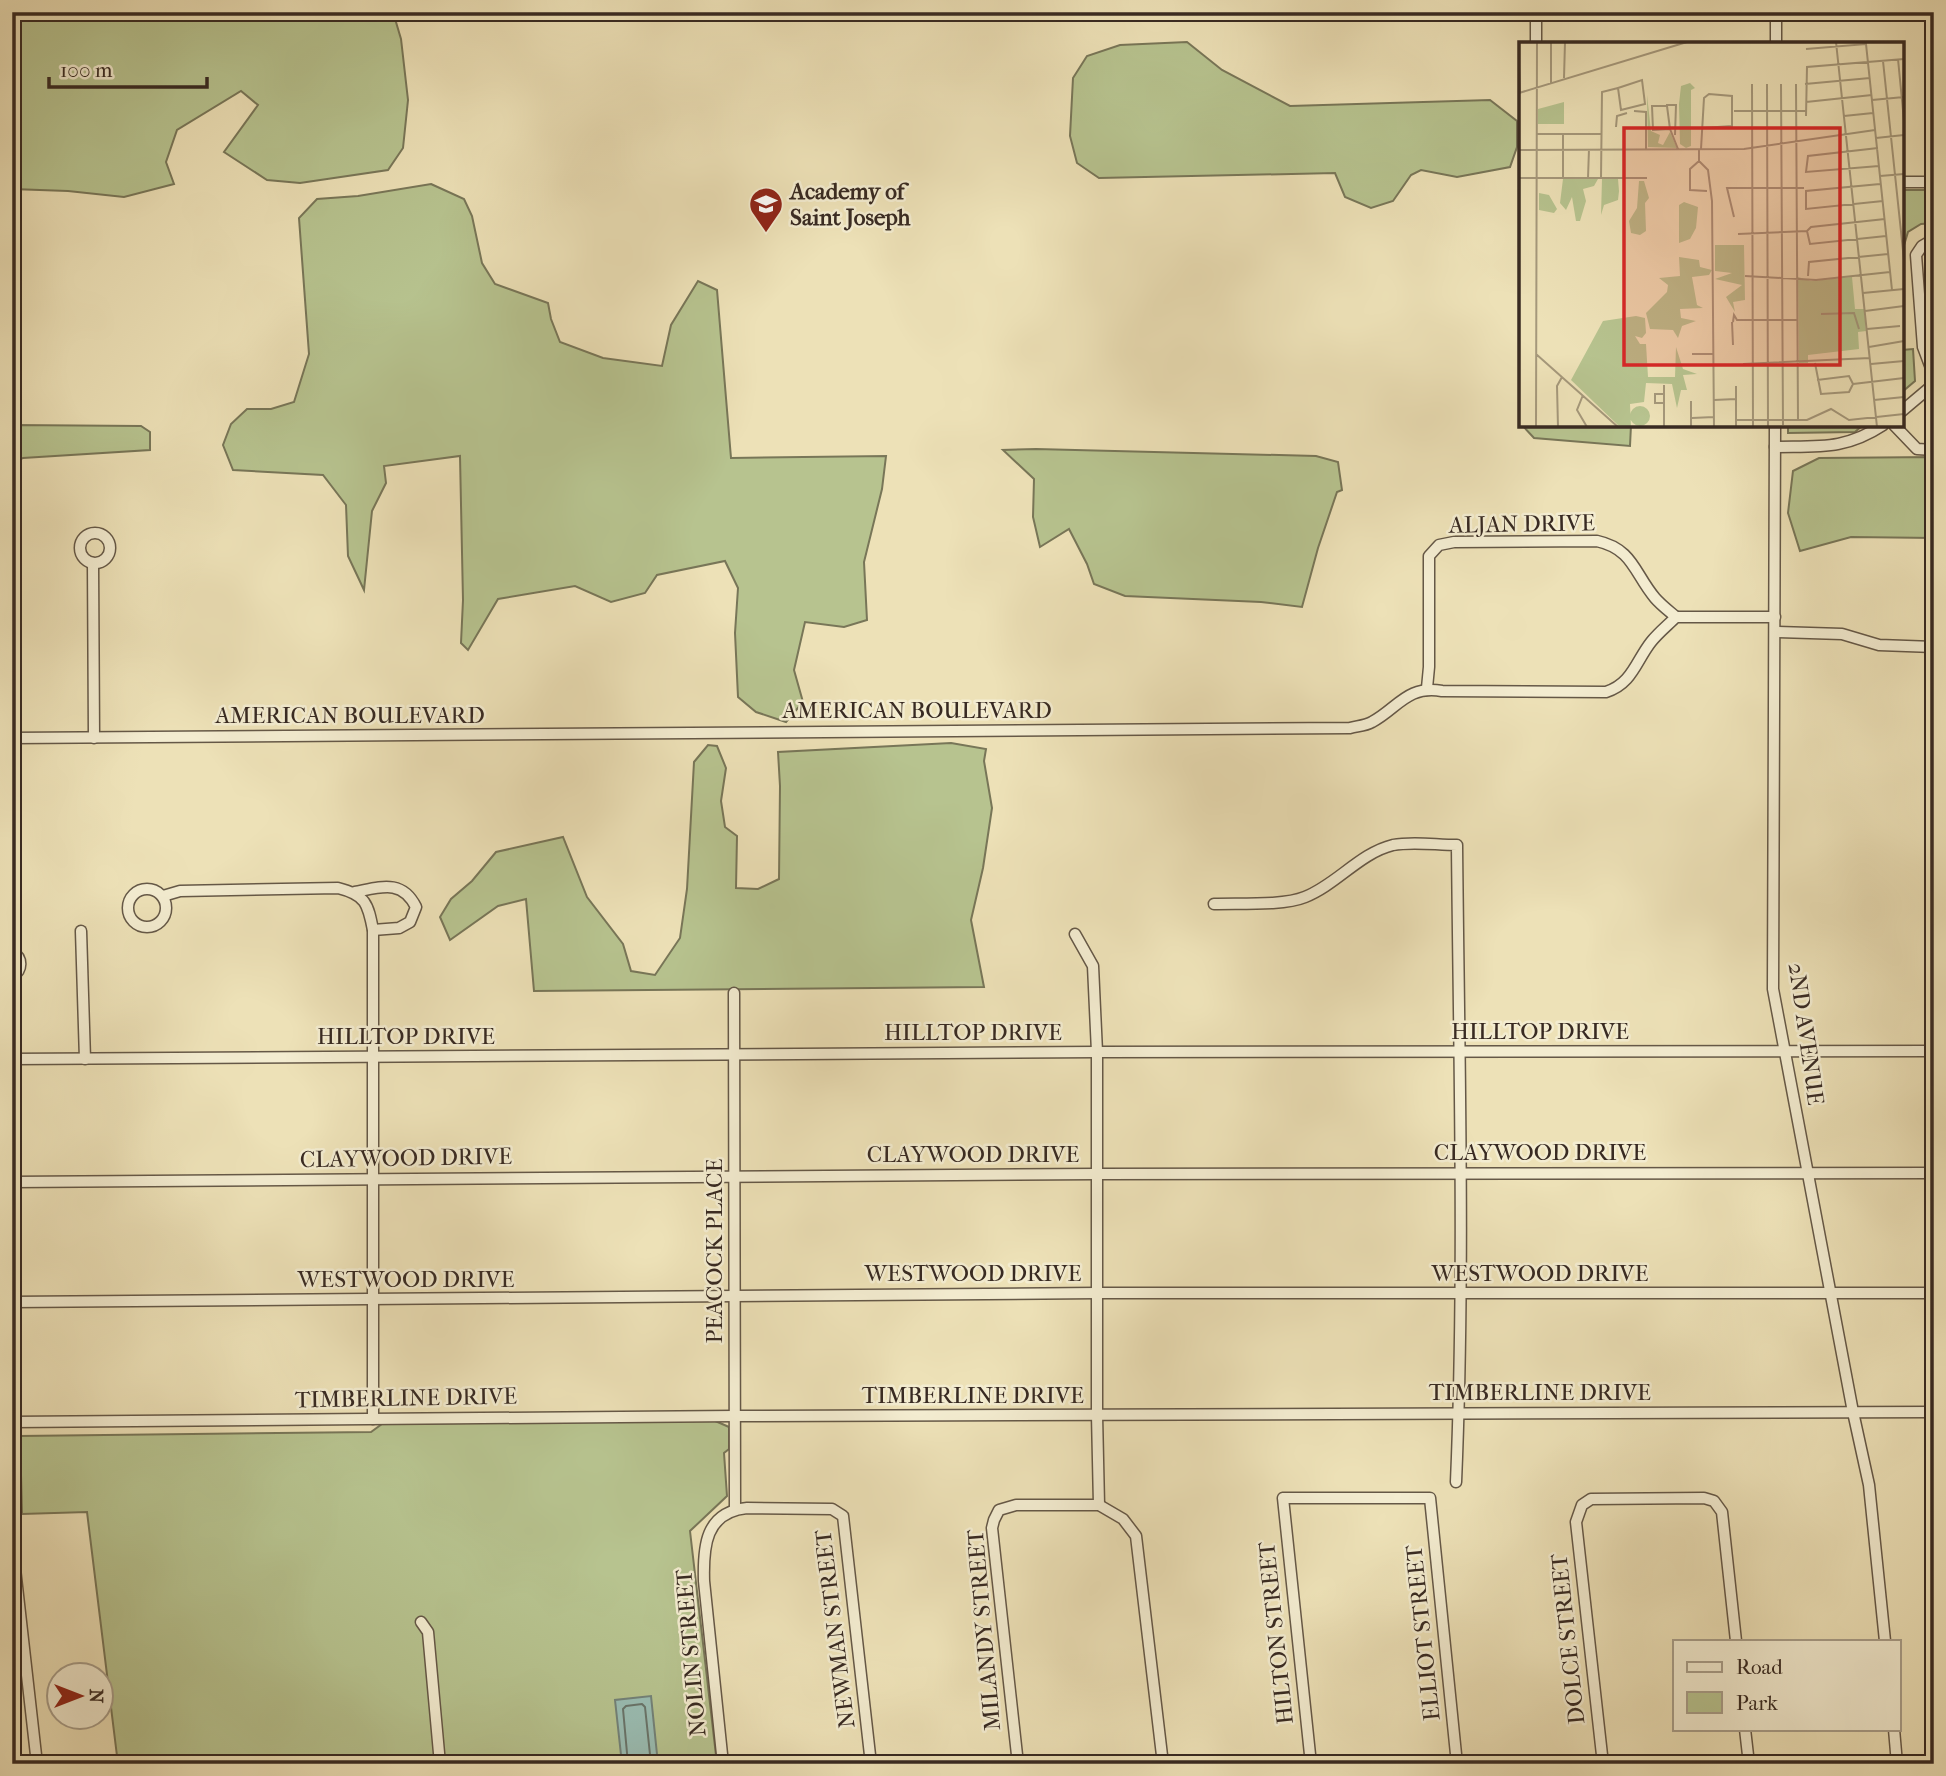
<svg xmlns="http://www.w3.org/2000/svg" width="1946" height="1776" font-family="'IM FELL French Canon',serif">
	<rect width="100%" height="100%" fill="#ede1b7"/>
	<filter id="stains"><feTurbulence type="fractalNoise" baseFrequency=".00286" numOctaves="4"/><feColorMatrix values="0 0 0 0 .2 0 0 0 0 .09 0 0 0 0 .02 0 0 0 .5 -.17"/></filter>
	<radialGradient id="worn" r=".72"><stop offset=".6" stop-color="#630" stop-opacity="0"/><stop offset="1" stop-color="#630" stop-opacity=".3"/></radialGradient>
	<g fill="#b7c38f" stroke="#787658" stroke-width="2">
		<polygon points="12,12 393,12 401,39 408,100 403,148 388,170 300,183 267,180 224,152 258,105 241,91 177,130 166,162 174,184 124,197 68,191 12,189"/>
		<polygon points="1187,42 1222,70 1290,106 1490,100 1517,121 1517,147 1510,167 1457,177 1421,170 1411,175 1393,201 1371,208 1345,197 1335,173 1099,178 1077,163 1070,136 1073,78 1087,56 1120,45"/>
		<polygon points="431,184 464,199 472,216 482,263 495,284 548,303 551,319 560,342 603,358 662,366 671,325 698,281 717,290 731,458 886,456 882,489 864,562 867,620 844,627 805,622 794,670 803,702 786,722 756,712 738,697 735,633 738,588 725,561 657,575 645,593 611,602 575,586 498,599 468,650 461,643 463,600 460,456 384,466 386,483 372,511 364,590 348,556 346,505 323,475 233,470 223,445 231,424 247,409 271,409 294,402 309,354 299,218 317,199 358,196"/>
		<polygon points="1902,190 1934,190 1934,223 1921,224 1908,232 1902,252"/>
		<polygon points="1913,349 1915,381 1902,392 1902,350"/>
		<polygon points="12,425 141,426 150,432 150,450 23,458 12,462"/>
		<polygon points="1522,425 1631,425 1630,446 1534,438"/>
		<polygon points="1788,425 1863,425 1855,432 1788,433"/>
		<polygon points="1036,449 1316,456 1338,462 1342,490 1337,492 1318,548 1302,607 1261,602 1125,596 1094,584 1087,564 1069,529 1040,547 1033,517 1034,479 1003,450"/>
		<polygon points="1934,457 1934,538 1851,537 1800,551 1788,513 1793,471 1819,458"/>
		<polygon points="951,743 986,749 984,761 992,808 983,868 971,920 984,987 534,991 526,899 498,906 450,940 440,917 451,899 472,881 496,852 563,837 587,897 623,944 631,971 655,975 680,938 687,889 694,762 708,745 717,746 726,768 721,801 725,827 737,836 736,888 758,889 779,879 780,786 778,752"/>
		<polygon points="713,1420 729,1427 729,1449 724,1453 727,1496 690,1531 717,1764 118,1764 87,1512 22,1514 20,1436 371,1432 382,1424"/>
	</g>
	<polygon fill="#9abdb3" stroke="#738279" stroke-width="2" points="651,1696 658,1764 622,1764 615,1700"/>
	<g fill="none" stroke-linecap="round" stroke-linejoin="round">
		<polyline stroke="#69746a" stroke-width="2" points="628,1764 623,1709 626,1706 642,1704 645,1707 651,1764"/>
		<g stroke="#655847" stroke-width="13">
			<g id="minor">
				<polyline points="1536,44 1536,12"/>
				<polyline points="1776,44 1776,12"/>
				<polyline points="1902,182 1934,182"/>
				<polyline points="1934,239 1922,246 1916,255 1923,347 1934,376"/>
				<polyline points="1902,411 1934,384"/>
				<polyline points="1775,425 1773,989 1853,1412 1869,1485 1885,1641"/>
				<polyline points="1894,425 1917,449 1934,450"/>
				<path d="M1775,447C1819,446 1845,450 1883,425"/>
				<circle cx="95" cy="548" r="15"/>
				<polyline points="93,563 94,738"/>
				<polyline points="1775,632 1842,634 1879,645 1934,647"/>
				<path d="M1427,688L1429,667V556L1439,545L1454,542L1597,541C1633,549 1634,573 1655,598C1661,605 1669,611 1676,617"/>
				<path d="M12,738L1350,728C1357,726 1365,726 1372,722C1398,708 1407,685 1442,691L1606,692C1632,684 1636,661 1651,642C1658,633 1668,625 1676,617H1775"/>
				<circle cx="147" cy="908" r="19"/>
				<path d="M355,892C381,887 402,879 416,907L410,922L399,928L373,930"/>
				<path d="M163,896L180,891L338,888C366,895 368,904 373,930V1419"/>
				<path d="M1214,904C1238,903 1283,906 1305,897C1336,885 1360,853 1393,845C1413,841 1436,845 1457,845C1459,1057 1465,1270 1456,1482"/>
				<polyline points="81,931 85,1059"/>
				<polyline points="1075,934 1093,966 1097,1052 1097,1415 1099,1505"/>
				<path d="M12,951C23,958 23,970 12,977"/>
				<polyline points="734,993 735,1509"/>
				<polyline points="12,1059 1097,1052 1934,1051"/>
				<polyline points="12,1182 1096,1174 1934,1173"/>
				<polyline points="12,1302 1097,1293 1934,1293"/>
				<polyline points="12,1422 735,1416 1934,1412"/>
				<polyline points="12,1485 12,1542 37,1764"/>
				<polyline points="421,1622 428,1632 440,1764"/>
				<polyline points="1745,1729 1749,1764"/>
				<polyline points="1894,1729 1897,1764"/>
				<path d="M723,1764L704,1581C703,1547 705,1512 747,1508L832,1509L843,1516L871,1764"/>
				<polyline points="1018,1764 992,1528 994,1520 999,1510 1016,1505 1099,1505 1123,1519 1136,1536 1163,1764"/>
				<polyline points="1311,1764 1283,1498 1430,1498 1457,1764"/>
				<polyline points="1603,1764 1576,1522 1582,1505 1591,1499 1704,1498 1714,1501 1722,1512 1736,1641"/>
			</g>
		</g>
		<use href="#minor" stroke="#f3ecd0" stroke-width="10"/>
	</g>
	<defs>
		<g id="school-pin" transform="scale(1.75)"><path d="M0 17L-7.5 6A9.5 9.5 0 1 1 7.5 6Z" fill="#8f2418" stroke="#f3ecd0"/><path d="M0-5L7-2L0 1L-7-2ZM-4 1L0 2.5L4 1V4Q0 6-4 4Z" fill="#fff"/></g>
	</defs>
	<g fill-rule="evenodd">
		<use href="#school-pin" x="766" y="204"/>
	</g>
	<g text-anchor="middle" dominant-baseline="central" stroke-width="5" stroke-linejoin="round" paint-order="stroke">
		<g font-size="23" font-weight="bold" fill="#382a22" stroke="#f3ecd0" text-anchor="start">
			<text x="790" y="191">Academy of<tspan x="790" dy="26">Saint Joseph</tspan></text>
		</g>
		<g font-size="23" fill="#382a22" stroke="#f3ecd0">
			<text transform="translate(1522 524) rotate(-1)">ALJAN DRIVE</text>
			<text x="917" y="710">AMERICAN BOULEVARD</text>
			<text x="350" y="715">AMERICAN BOULEVARD</text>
			<text x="1540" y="1031">HILLTOP DRIVE</text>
			<text x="973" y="1032">HILLTOP DRIVE</text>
			<text transform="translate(1806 1034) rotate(82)">2ND AVENUE</text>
			<text x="406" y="1036">HILLTOP DRIVE</text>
			<text x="1540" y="1152">CLAYWOOD DRIVE</text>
			<text x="973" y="1154">CLAYWOOD DRIVE</text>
			<text transform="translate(406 1158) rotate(-1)">CLAYWOOD DRIVE</text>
			<text transform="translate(714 1251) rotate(-90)">PEACOCK PLACE</text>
			<text x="973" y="1273">WESTWOOD DRIVE</text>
			<text x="1540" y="1273">WESTWOOD DRIVE</text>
			<text x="406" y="1279">WESTWOOD DRIVE</text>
			<text x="1540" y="1392">TIMBERLINE DRIVE</text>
			<text x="973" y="1395">TIMBERLINE DRIVE</text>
			<text transform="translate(406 1398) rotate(-1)">TIMBERLINE DRIVE</text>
			<text transform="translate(835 1629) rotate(-97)">NEWMAN STREET</text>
			<text transform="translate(984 1630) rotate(-95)">MILANDY STREET</text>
			<text transform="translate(1276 1633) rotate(-96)">HILTON STREET</text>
			<text transform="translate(1423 1633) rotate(-96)">ELLIOT STREET</text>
			<text transform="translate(1568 1639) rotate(-96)">DOLCE STREET</text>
			<text transform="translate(691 1653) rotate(-95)">NOLIN STREET</text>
		</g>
	</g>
	<g transform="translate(1519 42)">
		<rect width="385" height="385" fill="#ede1b7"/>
		<path d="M171,41L176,46L172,48V104L167,106L161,102L160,62L162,44ZM128,53L132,89L141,93L139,101L144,103L151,90L158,106L129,105ZM45,60V82H19V67ZM44,137H79L75,144L64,147L67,159L61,179H57L53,155L47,168L41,161ZM83,137H99L100,149L99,158L85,163L82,173ZM120,139H125L130,156L126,161L127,189L121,193L112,191L110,179L118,166ZM20,151L30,153L38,167L35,171L20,168ZM165,160L179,165L177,186L171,197L160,201V163ZM196,203H225L226,258L214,260L216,270L207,255L223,243L196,237L213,231L196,229ZM160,215L180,218L181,225L193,228L190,233L173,235L178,263L184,266L161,267L162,276L177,279L163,284L159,296L154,288L131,287L127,271L148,250L149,243L140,236L161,234ZM279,235L292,239L333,235L336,267H345L347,289L339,290L340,307L289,313V321H280ZM117,274L126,276L127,291L123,296L116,294L121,302H127L129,335H156L157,305L164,327L178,332L164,333L168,348H162L158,366L153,342L127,341L125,360L111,362L112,385H101L52,338L84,279ZM111 374a10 10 0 1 1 20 0a10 10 0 1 1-20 0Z" fill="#b7c38f"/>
		<path fill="none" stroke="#a5987b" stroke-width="2" d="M317,0L358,385M287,7L347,2L373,248M379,17L385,79M364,19L385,218M0,25L1,51M45,36L46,0M123,38L126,62L102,68L99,46ZM32,41V0M233,42L234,385M248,42L249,385M262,42L264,383M277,42L279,378M286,42L351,36M0,51L168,0M353,58L385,55M287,60L353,53M147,63H157L156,93M115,69L127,70V107M215,69H287M287,74L288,25L385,17M325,74L354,71M97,85L98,74L108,71M151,87L148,64H133L134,88L151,87L159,107M17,92H82M357,96L385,93M359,106L289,114L287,130L360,124M180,107V119L189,128L193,159L195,385M182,107L185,56L190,52L213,54V84L184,86M0,108L225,107L356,88M180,119L171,127V148L188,149M361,134L385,132M0,136H128M44,136V93M69,136L70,107M82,136L83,50L99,46M361,142L287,149V167L364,159M215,175L208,146H285M288,189L291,202L367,194M288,189L292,185L366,177M219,192L288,189M226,234L297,238L371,230M289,234L290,220L369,212M344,251L385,247M346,269L385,264M302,272L335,271L340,287M213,280L214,303M214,280L215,273L218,278H278M348,287L381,284M350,305L385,299M17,312L99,385M173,312H195M296,321L302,352L330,350L334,342M224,322L351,316M352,322L385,319M298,338L330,334L334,342M334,342L385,336M217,344V385M145,352H136V361H145M64,353L58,368L68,385M195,358L217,357M355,358L385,355M172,359V385M173,376L195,375M217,378H288L312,367L330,378L385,372M17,385L18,0M39,385L38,344L43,335M145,385V343"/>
		<path fill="#d62828" fill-opacity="0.15" stroke="#d62828" stroke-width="3.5" d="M105,86H321V323H105Z"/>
		<rect width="385" height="385" fill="none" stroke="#382a22" stroke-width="3.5"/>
	</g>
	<rect width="1946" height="1776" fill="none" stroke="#ede1b7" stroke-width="42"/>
	<rect x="14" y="14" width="1918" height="1748" fill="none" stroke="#382a22" stroke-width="3.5"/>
	<rect x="21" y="21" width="1904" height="1734" fill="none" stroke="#382a22" stroke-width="2"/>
	<rect x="1673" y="1640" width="228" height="91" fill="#f3ecd0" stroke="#a89e8a" stroke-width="2"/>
	<rect x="1687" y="1662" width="35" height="10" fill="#f3ecd0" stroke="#a89e8a" stroke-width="2"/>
	<text x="1736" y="1674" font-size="21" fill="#382a22">Road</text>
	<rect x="1687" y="1692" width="35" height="21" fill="#b7c38f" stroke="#a89e8a" stroke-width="2"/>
	<text x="1736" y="1710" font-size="21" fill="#382a22">Park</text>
	<g transform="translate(80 1696) rotate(90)"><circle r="33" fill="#f3ecd0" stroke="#a89e8a" stroke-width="2"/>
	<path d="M0-5L12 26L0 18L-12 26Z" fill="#8f2418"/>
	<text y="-10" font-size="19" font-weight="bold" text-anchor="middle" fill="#382a22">N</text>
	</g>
	<path d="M49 77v10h158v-10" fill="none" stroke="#382a22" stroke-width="3.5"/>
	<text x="60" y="77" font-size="21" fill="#382a22" stroke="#f3ecd0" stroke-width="5" paint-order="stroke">100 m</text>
	<rect width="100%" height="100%" filter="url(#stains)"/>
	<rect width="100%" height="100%" fill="url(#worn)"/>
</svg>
